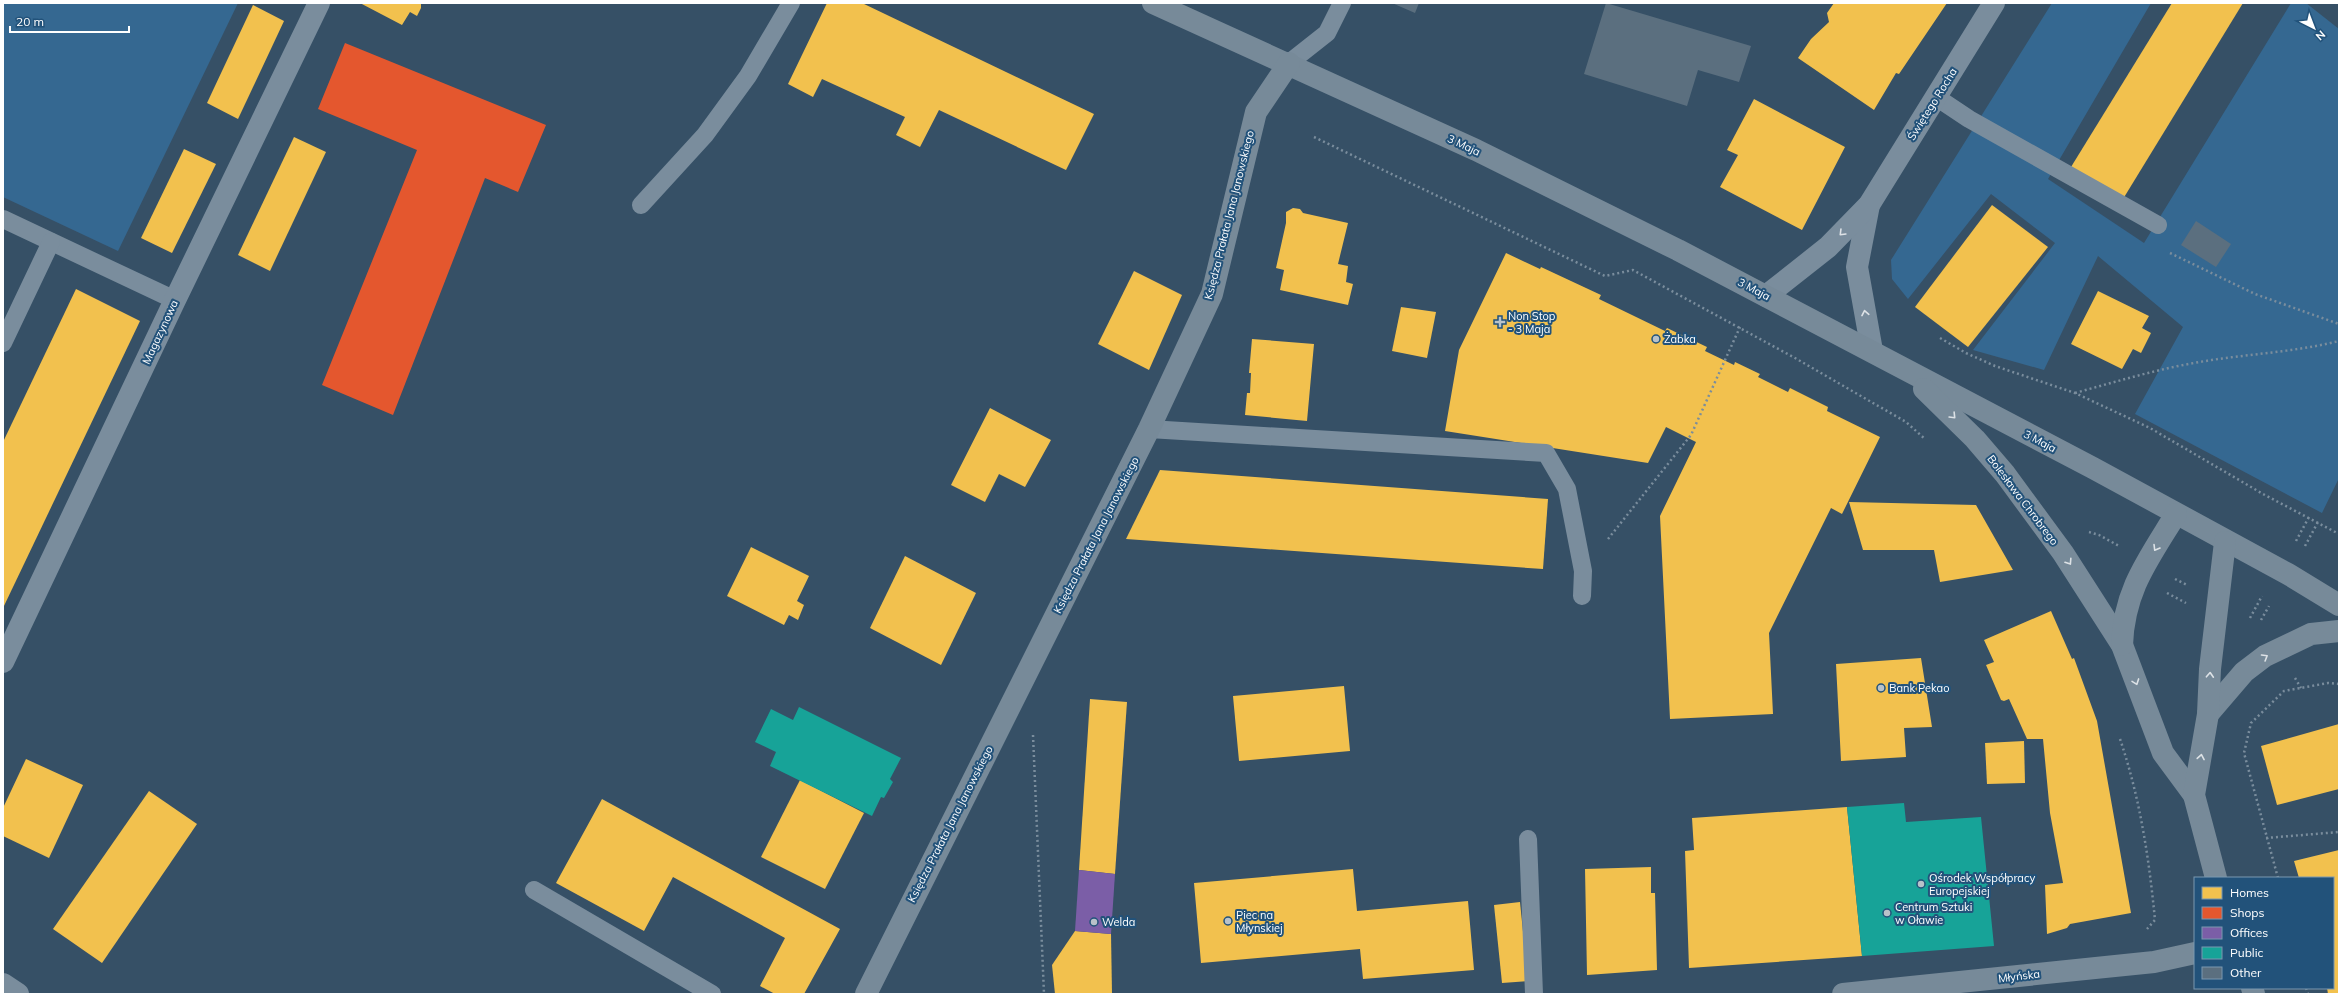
<svg xmlns="http://www.w3.org/2000/svg" width="2342" height="997" font-family="Mulish,sans-serif">
	<rect width="100%" height="100%" fill="#365066"/>
	<g fill="#356891">
		<polygon points="3,3 238,3 118,251 3,197"/>
		<polygon points="2052,3 2151,3 2048,179 2144,243 2291,3 2306,3 2339,29 2339,478 2322,513 2135,414 2183,327 2098,256 2044,370 1973,350 2055,243 1991,194 1908,299 1892,279 1891,260"/>
	</g>
	<g fill="#f2c14e">
		<polygon points="360,3 421,3 421,8 417,16 410,12 402,25"/>
		<polygon points="827,3 862,3 1094,114 1066,170 939,110 920,147 896,135 905,117 822,79 813,97 788,84"/>
		<polygon points="1834,3 1947,3 1899,74 1896,73 1874,110 1798,58 1811,39 1829,22 1827,13"/>
		<polygon points="2172,3 2243,3 2123,199 2071,167"/>
		<polygon points="253,5 284,21 238,119 207,103"/>
		<polygon points="1754,99 1845,147 1802,230 1720,187 1738,155 1727,150"/>
		<polygon points="294,137 326,152 270,271 238,255"/>
		<polygon points="184,149 216,164 172,253 141,238"/>
		<polygon points="1992,205 2048,247 1968,347 1915,307"/>
		<polygon points="1293,208 1300,209 1303,213 1348,223 1338,264 1348,266 1346,282 1353,284 1348,305 1280,290 1284,270 1276,268 1286,223 1286,212"/>
		<polygon points="1506,253 1540,269 1541,267 1601,295 1599,299 1665,331 1667,328 1707,347 1705,351 1734,365 1735,362 1760,374 1758,377 1788,392 1790,388 1828,407 1827,411 1880,437 1842,514 1831,508 1769,633 1773,714 1670,719 1660,516 1696,442 1666,427 1648,463 1445,431 1459,350"/>
		<polygon points="1134,271 1182,295 1149,370 1098,344"/>
		<polygon points="76,289 140,321 3,608 3,442"/>
		<polygon points="2098,291 2149,316 2142,328 2151,333 2141,353 2133,349 2122,369 2071,344"/>
		<polygon points="1401,307 1436,312 1427,358 1392,351"/>
		<polygon points="1252,339 1314,344 1307,421 1245,415 1247,393 1250,393 1251,373 1249,373"/>
		<polygon points="990,408 1051,440 1025,487 999,474 985,502 951,485"/>
		<polygon points="1160,470 1548,499 1543,569 1126,539"/>
		<polygon points="1849,502 1976,505 2013,570 1940,582 1934,550 1863,550"/>
		<polygon points="751,547 809,576 797,601 804,605 798,620 789,615 784,625 727,596"/>
		<polygon points="905,556 976,593 941,665 870,628"/>
		<polygon points="2051,611 2072,659 2074,658 2097,721 2131,913 2070,924 2067,928 2047,934 2045,885 2063,883 2050,813 2043,739 2027,739 2009,699 2004,701 2001,700 1986,665 1994,662 1984,640"/>
		<polygon points="1921,658 1932,727 1904,728 1906,757 1841,761 1836,664"/>
		<polygon points="1344,686 1350,751 1239,761 1233,696"/>
		<polygon points="1090,699 1127,702 1115,874 1079,870"/>
		<polygon points="2339,724 2339,789 2277,805 2261,746"/>
		<polygon points="2024,741 2025,783 1987,784 1985,743"/>
		<polygon points="26,759 83,785 49,858 3,836 3,808"/>
		<polygon points="800,780 864,813 825,889 761,857"/>
		<polygon points="149,791 197,824 102,963 53,929"/>
		<polygon points="602,799 840,929 804,994 775,994 760,986 785,938 673,877 644,931 556,883"/>
		<polygon points="1847,807 1862,956 1689,968 1685,851 1694,850 1692,818"/>
		<polygon points="2339,850 2339,994 2328,994 2327,988 2333,988 2333,878 2299,878 2294,861"/>
		<polygon points="1651,867 1651,893 1655,893 1657,970 1587,975 1585,869"/>
		<polygon points="1353,869 1357,911 1468,901 1474,970 1363,979 1360,949 1201,963 1194,883"/>
		<polygon points="1520,902 1528,981 1502,983 1494,905"/>
		<polygon points="1075,931 1111,934 1112,994 1055,994 1052,965"/>
	</g>
	<polygon fill="#e4572e" points="345,43 546,125 518,192 485,178 393,415 322,385 417,150 318,109"/>
	<polygon fill="#7b5ea7" points="1079,870 1115,874 1111,934 1075,931"/>
	<g fill="#17a398">
		<polygon points="799,707 901,758 890,779 893,782 884,798 881,797 872,816 770,766 776,752 755,742 771,709 793,720"/>
		<polygon points="1904,803 1906,822 1981,817 1994,946 1862,956 1847,807"/>
	</g>
	<g fill="#5b6f7f">
		<polygon points="1392,3 1419,3 1415,13"/>
		<polygon points="1606,3 1751,46 1739,82 1698,70 1687,106 1584,74"/>
		<polygon points="2196,221 2231,244 2216,267 2181,245"/>
	</g>
	<g fill="none" stroke-linecap="round" stroke-linejoin="round">
		<g stroke="#7a8d9d" stroke-width="2.5" stroke-dasharray="2 3" stroke-linecap="butt">
			<polyline points="1314,137 1605,276 1633,270 1795,358 1906,422 1925,439"/>
			<polyline points="2170,253 2255,294 2339,324"/>
			<polyline points="1940,338 1966,353 1995,366 2075,393 2150,428 2263,494 2339,534"/>
			<path d="M2075,393C2115,382 2154,370 2194,363C2242,354 2291,353 2339,341"/>
			<polyline points="2089,532 2099,535 2119,546"/>
			<polyline points="1608,539 1691,435 1740,327"/>
			<polyline points="2296,541 2309,517"/>
			<polyline points="2305,546 2318,522"/>
			<polyline points="2175,579 2187,585"/>
			<polyline points="2167,593 2186,603"/>
			<polyline points="2250,618 2262,596"/>
			<polyline points="2261,620 2269,606"/>
			<polyline points="2295,678 2301,688"/>
			<polyline points="1033,735 1044,994"/>
			<path d="M2120,739C2140,798 2149,858 2155,920L2147,929"/>
			<polyline points="2266,838 2339,832"/>
			<polyline points="2278,878 2244,753 2251,723 2284,691 2328,683 2339,684"/>
			<polyline points="2306,988 2308,994"/>
		</g>
		<g stroke="#7a8d9d" stroke-width="18">
			<polyline points="1289,63 1327,33 1342,3"/>
			<polyline points="1936,97 1969,119 2158,225"/>
			<polyline points="641,205 705,135 748,76 791,3"/>
			<polyline points="3,219 175,300"/>
			<polyline points="3,343 51,242"/>
			<polyline points="1149,429 1546,453 1567,489 1583,571 1582,596"/>
			<polyline points="1528,839 1534,994"/>
			<polyline points="534,890 712,994"/>
		</g>
		<g stroke="#7a8d9d" stroke-width="22">
			<polyline points="1869,205 1857,267 1872,351"/>
			<polyline points="1766,296 1828,247 1869,205 1994,3"/>
			<polyline points="3,662 175,300 319,3"/>
			<polyline points="3,984 18,994"/>
		</g>
		<g stroke="#778a99" stroke-width="22">
			<polyline points="1153,3 1476,150 1678,250 2093,468 2288,574 2339,605"/>
			<polyline points="1924,389 1975,439 2005,474 2063,553 2122,645 2163,753 2194,795"/>
			<path d="M2122,645C2124,590 2148,560 2176,514"/>
			<polyline points="2208,714 2244,672 2265,656 2311,634 2339,631"/>
			<polyline points="2216,878 2194,795 2208,714 2210,669 2225,542"/>
			<polyline points="2252,988 2254,994"/>
			<polyline points="866,994 1149,429 1212,294 1256,112 1289,63"/>
			<polyline points="1843,994 2154,962 2195,953"/>
		</g>
	</g>
	<defs><path id="oneway-chevron" d="M-2-3.5L2.5 0L-2 3.5" fill="none" stroke-width="1.6" stroke-linecap="round" stroke-linejoin="round"/></defs>
	<g stroke="#dee2e6">
		<use href="#oneway-chevron" transform="translate(1842 233) rotate(135)"/>
		<use href="#oneway-chevron" transform="translate(1865 313) rotate(-101)"/>
	</g>
	<g stroke="#dde2e6">
		<use href="#oneway-chevron" transform="translate(1953 416) rotate(46)"/>
		<use href="#oneway-chevron" transform="translate(2156 548) rotate(121)"/>
		<use href="#oneway-chevron" transform="translate(2069 562) rotate(57)"/>
		<use href="#oneway-chevron" transform="translate(2265 657) rotate(-31)"/>
		<use href="#oneway-chevron" transform="translate(2210 675) rotate(-87)"/>
		<use href="#oneway-chevron" transform="translate(2136 682) rotate(70)"/>
		<use href="#oneway-chevron" transform="translate(2201 757) rotate(-80)"/>
	</g>
	<g fill="#b9c2c9" stroke="#22527a" stroke-width="1.5">
		<path d="M1498 316h4v4h4v4h-4v4h-4v-4h-4v-4h4z"/>
		<circle cx="1656" cy="339" r="4"/>
		<circle cx="1881" cy="688" r="4"/>
		<circle cx="1921" cy="884" r="4"/>
		<circle cx="1887" cy="913" r="4"/>
		<circle cx="1228" cy="921" r="4"/>
		<circle cx="1094" cy="922" r="4"/>
	</g>
	<g text-anchor="middle" dominant-baseline="central" stroke-width="4" stroke-linejoin="round" paint-order="stroke">
		<g font-size="11" fill="#fff" stroke="#22527a">
			<text transform="translate(1932 104) rotate(-58)">Świętego Rocha</text>
			<text transform="translate(1464 145) rotate(25)">3 Maja</text>
			<text transform="translate(1229 215) rotate(-76)">Księdza Prałata Jana Janowskiego</text>
			<text transform="translate(1754 289) rotate(28)">3 Maja</text>
			<text transform="translate(160 332) rotate(-65)">Magazynowa</text>
			<text transform="translate(2040 441) rotate(28)">3 Maja</text>
			<text transform="translate(2023 500) rotate(53)">Bolesława Chrobrego</text>
			<text transform="translate(1096 535) rotate(-63)">Księdza Prałata Jana Janowskiego</text>
			<text transform="translate(950 824) rotate(-63)">Księdza Prałata Jana Janowskiego</text>
			<text transform="translate(2019 976) rotate(-7)">Młyńska</text>
		</g>
		<g font-size="11" fill="#fff" stroke="#22527a" text-anchor="start">
			<text x="1508" y="316">Non Stop<tspan x="1508" dy="13">- 3 Maja</tspan></text>
			<text x="1664" y="339">Żabka</text>
			<text x="1889" y="688">Bank Pekao</text>
			<text x="1929" y="878">Ośrodek Współpracy<tspan x="1929" dy="13">Europejskiej</tspan></text>
			<text x="1895" y="907">Centrum Sztuki<tspan x="1895" dy="13">w Oławie</tspan></text>
			<text x="1236" y="915">Piec na<tspan x="1236" dy="13">Młynskiej</tspan></text>
			<text x="1102" y="922">Welda</text>
		</g>
	</g>
	<rect width="2342" height="997" fill="none" stroke="#ffffff" stroke-width="8"/>
	<rect x="2194" y="877" width="140" height="112" fill="#22527a" stroke="#7a97af"/>
	<rect x="2202" y="887" width="20" height="12" fill="#f2c14e" stroke="#7a97af"/>
	<text x="2230" y="897" font-size="12" fill="#ffffff">Homes</text>
	<rect x="2202" y="907" width="20" height="12" fill="#e4572e" stroke="#7a97af"/>
	<text x="2230" y="917" font-size="12" fill="#ffffff">Shops</text>
	<rect x="2202" y="927" width="20" height="12" fill="#7b5ea7" stroke="#7a97af"/>
	<text x="2230" y="937" font-size="12" fill="#ffffff">Offices</text>
	<rect x="2202" y="947" width="20" height="12" fill="#17a398" stroke="#7a97af"/>
	<text x="2230" y="957" font-size="12" fill="#ffffff">Public</text>
	<rect x="2202" y="967" width="20" height="12" fill="#5b6f7f" stroke="#7a97af"/>
	<text x="2230" y="977" font-size="12" fill="#ffffff">Other</text>
	<g transform="translate(2314 28) rotate(138)" stroke="#22527a" stroke-width="3" paint-order="stroke">
	<path d="M0-3L7 15L0 10L-7 15Z" fill="#ffffff"/>
	<text y="-6" font-size="11" font-weight="bold" text-anchor="middle" fill="#ffffff">N</text>
	</g>
	<path d="M10 26v6h119v-6" fill="none" stroke="#ffffff" stroke-width="2"/>
	<text x="16" y="26" font-size="12" fill="#ffffff" stroke="#22527a" stroke-width="3" paint-order="stroke">20 m</text>
</svg>
